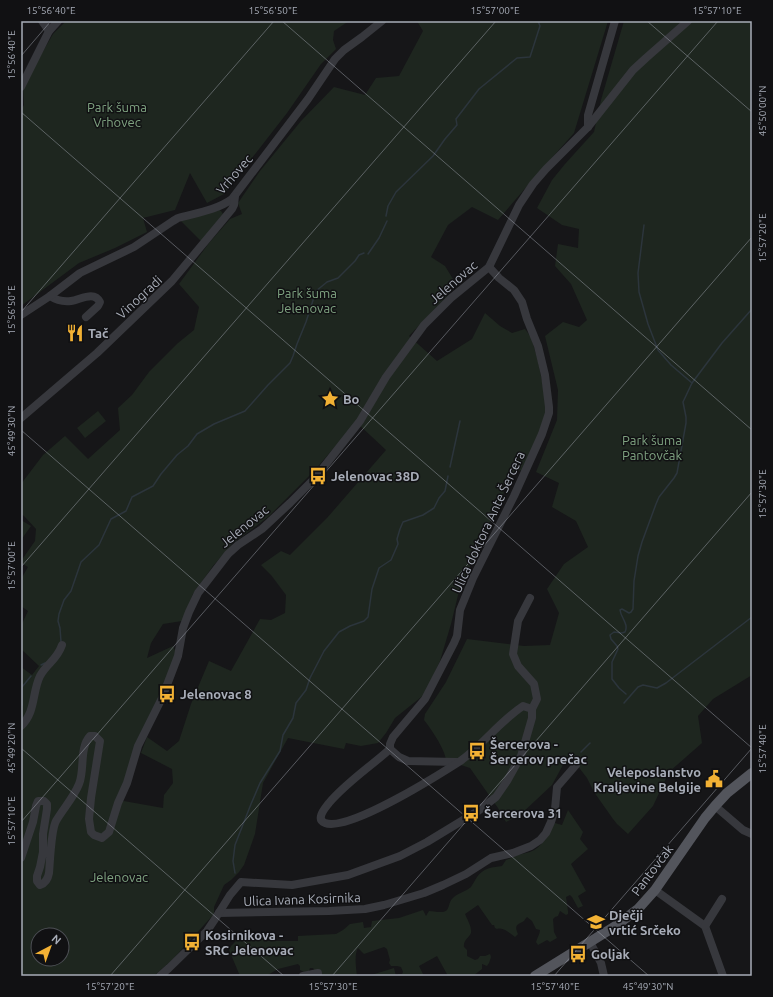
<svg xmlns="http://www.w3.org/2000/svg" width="773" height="997" font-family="Ubuntu,sans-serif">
	<rect width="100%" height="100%" fill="#161618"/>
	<g fill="#1e261f" fill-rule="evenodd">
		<polygon points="66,21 364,21 362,22 349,21 334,31 333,40 336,49 321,64 287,113 224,194 207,203 190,173 175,210 143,218 147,232 115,248 79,263 21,306 21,110 24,105 23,86 53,34"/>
		<path d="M417,21H608L574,133L541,170L498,220L472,207L448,225L431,257L445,266L453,279L448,295L409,336L437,361L472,339L485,313L500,326L512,333L525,329L531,337L538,361L548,411L524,470L515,471L504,485L503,500L488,525L473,560L460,587L451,624L440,661L425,694L395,718L386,733L378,743L361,746L346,743L344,749L288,738L263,783L255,834L244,865L239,872L231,880L224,885L214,907V914L173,959L154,976H21V667L32,675L39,666L21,649V626L28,611L21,606V579L28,567L21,563V561L35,541L36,529L24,516L21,514V484L43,455L65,436L88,459L120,430L118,408L132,395L149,372L178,343L194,330L199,307L179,284L209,243L230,219L242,214L238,203L260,171L301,121L334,87L365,95L376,78L399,76L423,31ZM356,422L386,450L327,518L290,555L281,551L261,565L271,575L286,595L285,613L271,620L260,619L231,671L209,661L191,704L179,741L167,751L147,737L141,753L172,769L173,783L164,795L163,808L118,800L177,655L173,646L147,658L151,643L163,624L182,621L193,594L213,566L231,545L268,517L314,471ZM38,935H62V959H38Z"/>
		<path d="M624,21H752V675L713,699L698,716L702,743L669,772L653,806L628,834L617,824L613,819L594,792L587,778L570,756L564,763L552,785L520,815L506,822L498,808L470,768L446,760C445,749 431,729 424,720L425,714L446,682L467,639L524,646L550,645L559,613L547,589L564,564L588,547L576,521L552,507L559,483L536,472L557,420L558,390L545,336L563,322L579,327L587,320L571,284L555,266L558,244L578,248L579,229L562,225L537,208L552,180L565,164L594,132L601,100Z"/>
		<polygon points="219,210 221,211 223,214 201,241 180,220"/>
		<polygon points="98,411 106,421 85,438 77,428"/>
		<polygon points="21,520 31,526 21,540"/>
		<path d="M568,810L583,832L580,839L588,849L571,864L586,891L578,896L583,906L578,908L572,897L570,895L566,897L568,911V914L566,915L560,911L558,916L555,917L553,919L554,932L557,938L550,942L547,940L538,945L536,942C537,938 540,934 540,930L536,929L532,921L527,917L526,918L524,921C517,925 514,925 518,934L515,937C509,933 504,927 497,929L495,928L494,925H492L478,905L465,914C467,919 472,927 471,933C469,938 463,940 464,947L467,950V956L475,960L478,959L480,956H485L490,954L491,957L489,963L487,966L482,964V969L473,976H448L437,956L419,966L424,976H398V974H402L403,972L401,967L397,966H391L389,963L390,960L387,949L384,947L364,954L358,948C354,954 356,968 357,976H318L313,968H310L309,971L304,972L300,970V966L298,964L278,969L266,976H240L229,950L231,946L237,940L254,939L255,934L266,933L267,941H298V936L336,934L343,930L350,924L363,922L364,928L371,927L372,921L399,918L423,910L426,916L429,911C434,911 443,914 447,910C449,908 449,902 452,899C457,893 465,892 471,887C473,884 475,880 477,877C483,868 493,867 502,866L506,860C510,859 513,857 517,855C522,854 526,853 530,852C542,848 549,833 555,823L562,825Z"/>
		<polygon points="394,968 396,976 368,976"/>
	</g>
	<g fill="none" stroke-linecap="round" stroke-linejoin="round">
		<g stroke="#2c353c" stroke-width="1.5">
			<polyline points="386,216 388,206 396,192 433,156 445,139 457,125 456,119 479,89 517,58 530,57 540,26 538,21"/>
			<polyline points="644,225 638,273 639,292 648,324 658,350 671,365 692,383"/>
			<polyline points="368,254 379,238 387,221"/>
			<polyline points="450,467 460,421"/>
			<polyline points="61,642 60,628 58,621 59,614 64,600 71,591 81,562 99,545 111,519 126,511 132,497 153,486 161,474 177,455 188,446 197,434 214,424 245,411 268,385 290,363 293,356 297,344 306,322 316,291 327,282 338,278 355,261 359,255 364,253"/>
			<polyline points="41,665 45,663"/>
			<path d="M626,694L619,688L612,679V662L618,649L617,646L611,639L610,635L614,632L622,633L625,632C629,624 621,618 620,610L622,609L629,613L631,612L633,609L634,581L638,556L642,542L656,504L659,497L674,478L677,473L686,423V417L683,402L692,383L722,343L752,309"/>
			<polyline points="624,703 638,687 643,685 657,688 666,683 752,617"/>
			<polyline points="21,707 22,705 22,687 31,676"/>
			<polyline points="581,752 590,743"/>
			<polyline points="235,873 233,861 235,845 251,804 260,783 280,751 283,735 293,718 296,703 306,690 310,678 324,651 339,632 350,626 364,621 368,617 372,589 379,568 391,560 398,544 397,539 400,529 403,522 423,515 434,508 439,498 445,491 448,476"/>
		</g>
		<g stroke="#37383d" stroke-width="8">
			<polyline points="42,21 49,31"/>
			<polyline points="21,87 49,31 58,21"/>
			<polyline points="588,127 588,115 615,21"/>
			<path d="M50,296C56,300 63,302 71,301C80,300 94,290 100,302L98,306L86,317"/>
			<path d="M21,315L50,296L80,273L134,247L173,221L178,218C196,213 217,210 232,199L308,99L335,59L344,50L362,37L382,21"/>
			<polyline points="21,418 97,353 172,281 232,209 234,205 235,196"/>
			<polyline points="530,598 518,621 513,654 518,666 534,684 537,699 532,709"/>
			<path d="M21,726C36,712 32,692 40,676C47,663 57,660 62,645"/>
			<polyline points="390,749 399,757 408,761 457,762"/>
			<polyline points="715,806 743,830 752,834"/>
			<path d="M21,858L33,822L36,806L38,801H44L47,804V809L43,834V852L40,867L37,876V881L40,885C46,883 48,879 49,873C50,862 51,830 56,821C63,809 74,797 79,784C85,770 79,748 90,736H95L100,741L91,798L89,819L91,832L94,835L102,838L109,832L118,803L127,783L138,746L162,698L178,656L183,628L189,612L198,593L228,554L238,545L262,529L290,503L315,478L360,421L386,377L424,325L451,298L489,267L519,205L533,184L546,169L588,127L633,70L646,58L688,21"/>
			<polyline points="655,890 705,926 723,976"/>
			<polyline points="219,913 329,911 365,909 384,905 424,893 443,885 466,874 491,858 513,853 531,846 540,840 546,833 551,822 555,809 557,787 576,765"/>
			<polyline points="705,926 722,899"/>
			<polyline points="590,942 601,963 604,976"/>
			<path d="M160,976L169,968L207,931L215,919L230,895L241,882L292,885L348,875L400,856L427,842L478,811L496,797L507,781L521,756L532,718V709L523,706C499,722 482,746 459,762C437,776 348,832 325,823C322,822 320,820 321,816C322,811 326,807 329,803C347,782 370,767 390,749V744L393,737L425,699L454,643L457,636L460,610L473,578L514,496L542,434L549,413V407L545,375L538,346L527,319L522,302L514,290L499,278L489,267"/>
			<polyline points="303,976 318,973"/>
		</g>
		<polyline stroke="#53555c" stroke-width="10" points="535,976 614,927 638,909 655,890 705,818 715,806 727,793 752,773"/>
	</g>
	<path fill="none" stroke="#a8adb8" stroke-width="1" stroke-opacity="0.45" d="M282,21L752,430M647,21L752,112M21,56L51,21M21,112L752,748M21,312L274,21M21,430L649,976M21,567L496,21M21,748L284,976M21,822L718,21M110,976L752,237M332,976L752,492M554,976L752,748"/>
	<defs>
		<g id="restaurant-bare" transform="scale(1.38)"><path d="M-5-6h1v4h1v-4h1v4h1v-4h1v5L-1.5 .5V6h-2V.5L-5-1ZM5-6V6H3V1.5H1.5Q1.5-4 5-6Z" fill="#f2b134" stroke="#111113" stroke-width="2.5" paint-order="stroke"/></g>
		<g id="sight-bare" transform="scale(1.38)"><path d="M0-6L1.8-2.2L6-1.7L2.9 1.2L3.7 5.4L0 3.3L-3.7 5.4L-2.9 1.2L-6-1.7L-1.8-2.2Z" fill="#f2b134" stroke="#111113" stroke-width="2.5" paint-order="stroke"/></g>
		<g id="bus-bare" transform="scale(1.38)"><path d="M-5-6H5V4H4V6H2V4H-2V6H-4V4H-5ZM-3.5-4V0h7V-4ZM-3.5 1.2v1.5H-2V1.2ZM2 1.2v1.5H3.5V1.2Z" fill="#f2b134" stroke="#111113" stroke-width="2.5" paint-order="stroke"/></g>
		<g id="civic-bare" transform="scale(1.38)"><path d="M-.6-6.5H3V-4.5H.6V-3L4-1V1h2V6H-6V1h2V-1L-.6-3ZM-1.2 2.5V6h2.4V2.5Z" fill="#f2b134" stroke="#111113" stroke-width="2.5" paint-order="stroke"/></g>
		<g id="school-bare" transform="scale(1.38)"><path d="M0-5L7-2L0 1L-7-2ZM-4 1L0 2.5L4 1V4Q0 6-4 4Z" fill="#f2b134" stroke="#111113" stroke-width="2.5" paint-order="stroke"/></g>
	</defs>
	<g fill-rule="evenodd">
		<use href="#restaurant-bare" x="75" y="333"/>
		<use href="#sight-bare" x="330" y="399"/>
		<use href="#bus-bare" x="318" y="476"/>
		<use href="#bus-bare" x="167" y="694"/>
		<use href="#bus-bare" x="477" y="751"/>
		<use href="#civic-bare" x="714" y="779"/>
		<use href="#bus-bare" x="471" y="813"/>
		<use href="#school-bare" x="596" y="922"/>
		<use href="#bus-bare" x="192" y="942"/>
		<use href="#bus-bare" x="578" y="954"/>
	</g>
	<g text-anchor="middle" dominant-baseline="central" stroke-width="3" stroke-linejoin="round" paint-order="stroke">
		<g font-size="13" fill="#7fa381" stroke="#111113">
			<text x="117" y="107">Park šuma<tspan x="117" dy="15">Vrhovec</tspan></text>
			<text x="307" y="293">Park šuma<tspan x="307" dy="15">Jelenovac</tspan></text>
			<text x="652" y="440">Park šuma<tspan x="652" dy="15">Pantovčak</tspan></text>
			<text x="119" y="877">Jelenovac</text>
		</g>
		<g font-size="13" fill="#a8adb8" stroke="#111113">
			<text transform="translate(234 174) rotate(-49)">Vrhovec</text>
			<text transform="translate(453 282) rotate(-41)">Jelenovac</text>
			<text transform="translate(139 297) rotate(-43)">Vinogradi</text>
			<text transform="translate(488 522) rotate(-65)">Ulica doktora Ante Šercera</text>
			<text transform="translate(244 526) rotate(-39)">Jelenovac</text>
			<text transform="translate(652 870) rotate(-53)">Pantovčak</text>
			<text transform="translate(302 899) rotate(-2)">Ulica Ivana Kosirnika</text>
		</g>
		<g font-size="13" font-weight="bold" fill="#a8adb8" stroke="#111113" text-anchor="start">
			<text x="88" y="333">Tač</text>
			<text x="343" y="399">Bo</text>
			<text x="331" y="476">Jelenovac 38D</text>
			<text x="180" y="694">Jelenovac 8</text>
			<text x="490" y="744">Šercerova -<tspan x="490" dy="15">Šercerov prečac</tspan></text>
			<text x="701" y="772" text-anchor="end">Veleposlanstvo<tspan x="701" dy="15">Kraljevine Belgije</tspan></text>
			<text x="484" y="813">Šercerova 31</text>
			<text x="609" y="915">Dječji<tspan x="609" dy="15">vrtić Srčeko</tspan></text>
			<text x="205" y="935">Kosirnikova -<tspan x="205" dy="15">SRC Jelenovac</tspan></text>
			<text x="591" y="954">Goljak</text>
		</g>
	</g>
	<rect width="773" height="997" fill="none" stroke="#111113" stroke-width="44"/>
	<g transform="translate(50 947) rotate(41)"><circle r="19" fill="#111113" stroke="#4d4f55"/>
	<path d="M0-3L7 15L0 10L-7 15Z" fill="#f2b134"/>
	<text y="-6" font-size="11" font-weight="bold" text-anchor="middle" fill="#a8adb8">N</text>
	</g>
	<rect x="22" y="22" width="729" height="953" fill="none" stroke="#a8adb8" stroke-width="1.5"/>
	<g font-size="10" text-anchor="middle" fill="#a8adb8">
		<text x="51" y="14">15°56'40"E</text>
		<text x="273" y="14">15°56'50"E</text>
		<text x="495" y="14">15°57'00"E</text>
		<text x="717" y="14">15°57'10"E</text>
		<text transform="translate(11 55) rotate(-90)" y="4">15°56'40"E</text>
		<text transform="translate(762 111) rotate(-90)" y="4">45°50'00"N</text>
		<text transform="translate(762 238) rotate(-90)" y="4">15°57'20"E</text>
		<text transform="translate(11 310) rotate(-90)" y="4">15°56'50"E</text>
		<text transform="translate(11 431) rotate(-90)" y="4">45°49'30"N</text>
		<text transform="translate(762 494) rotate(-90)" y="4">15°57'30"E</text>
		<text transform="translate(11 566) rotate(-90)" y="4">15°57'00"E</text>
		<text transform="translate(11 748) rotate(-90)" y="4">45°49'20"N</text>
		<text transform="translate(762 749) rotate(-90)" y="4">15°57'40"E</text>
		<text transform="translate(11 821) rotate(-90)" y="4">15°57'10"E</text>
		<text x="110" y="990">15°57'20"E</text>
		<text x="333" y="990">15°57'30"E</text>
		<text x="555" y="990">15°57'40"E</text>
		<text x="648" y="990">45°49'30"N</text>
	</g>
</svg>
